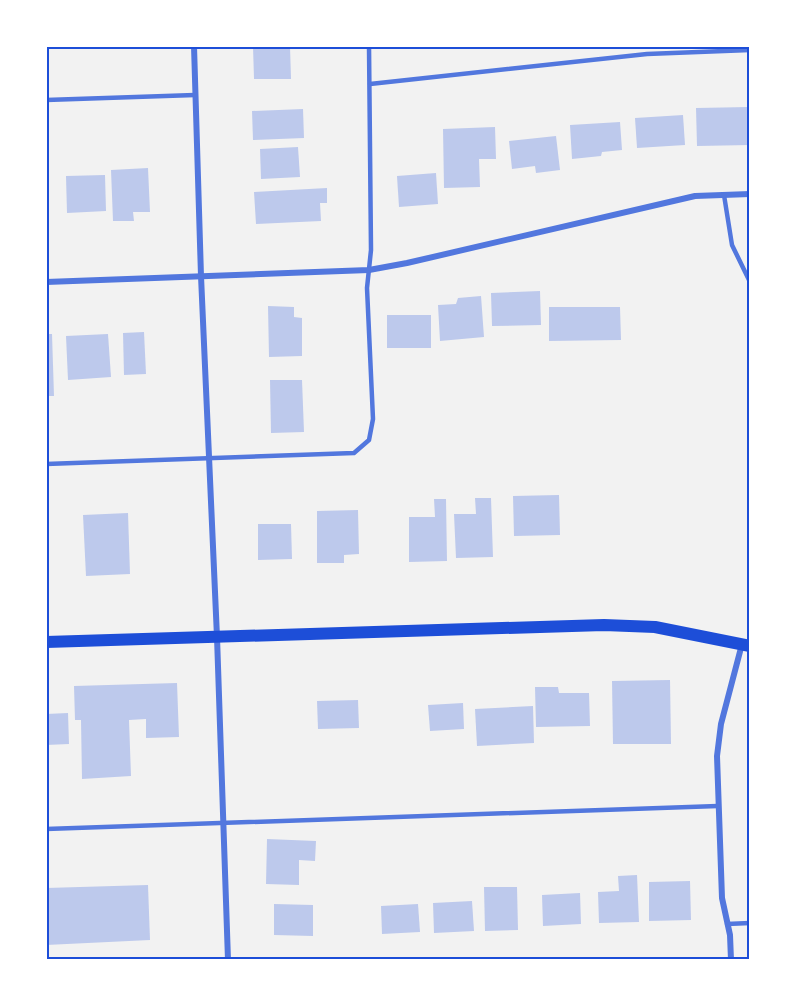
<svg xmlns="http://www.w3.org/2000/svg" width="796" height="1006" font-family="'Varela Round',sans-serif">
	<rect width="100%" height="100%" fill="#f2f2f2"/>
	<g fill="#bdc9ec">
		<polygon points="253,46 290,46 291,79 254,79"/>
		<polygon points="749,107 750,145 697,146 696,108"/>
		<polygon points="303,109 304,138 253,140 252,111"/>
		<polygon points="683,115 685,145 637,148 635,118"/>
		<polygon points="620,122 622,150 602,152 601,156 572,159 570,125"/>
		<polygon points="495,127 496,159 479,159 480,187 444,188 443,129"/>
		<polygon points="556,136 560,170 536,173 535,166 512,169 509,141"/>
		<polygon points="298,147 300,177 261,179 260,149"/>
		<polygon points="148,168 150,212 133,212 134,221 113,221 111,170"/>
		<polygon points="436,173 438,204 399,207 397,176"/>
		<polygon points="105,175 106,211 67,213 66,176"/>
		<polygon points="327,188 327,203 320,203 321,221 256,224 254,192"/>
		<polygon points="540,291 541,325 492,326 491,293"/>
		<polygon points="481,296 484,337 440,341 438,305 456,304 458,298"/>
		<polygon points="268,306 294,307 294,317 302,318 302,356 269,357"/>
		<polygon points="549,307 620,307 621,340 549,341"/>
		<rect x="387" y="315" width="44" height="33"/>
		<polygon points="144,332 146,374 124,375 123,333"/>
		<polygon points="46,334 52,334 54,396 46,396"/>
		<polygon points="108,334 111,377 68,380 66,336"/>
		<polygon points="270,380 302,380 304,432 271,433"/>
		<polygon points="559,495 560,535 514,536 513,496"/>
		<polygon points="475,498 491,498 493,557 456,558 454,514 476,514"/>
		<polygon points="434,499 446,499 447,561 409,562 409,517 435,517"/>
		<polygon points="358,510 359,554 344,555 344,563 317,563 317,511"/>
		<polygon points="128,513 130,574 86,576 83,515"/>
		<polygon points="258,524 291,524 292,559 258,560"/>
		<polygon points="670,680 671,744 613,744 612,681"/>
		<polygon points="177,683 179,737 146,738 146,719 129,720 131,776 82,779 81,720 75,720 74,686"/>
		<polygon points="535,687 558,687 559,693 589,693 590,726 536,727"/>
		<polygon points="358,700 359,728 318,729 317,701"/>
		<polygon points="463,703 464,729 430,731 428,705"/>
		<polygon points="533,706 534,743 477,746 475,709"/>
		<polygon points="68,713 69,744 46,745 46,714"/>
		<polygon points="267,839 316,841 315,861 299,860 299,885 266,884"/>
		<polygon points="637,875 639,922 599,923 598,892 619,891 618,876"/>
		<polygon points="690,881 691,920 649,921 649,882"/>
		<polygon points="148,885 150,940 46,945 46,888"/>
		<polygon points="484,887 517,887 518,930 485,931"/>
		<polygon points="580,893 581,924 543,926 542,895"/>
		<polygon points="472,901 474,931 434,933 433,903"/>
		<polygon points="274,904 313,905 313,936 274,935"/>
		<polygon points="418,904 420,932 382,934 381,906"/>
	</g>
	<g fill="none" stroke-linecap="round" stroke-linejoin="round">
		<g stroke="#5277de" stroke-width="4.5">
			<polyline points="370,84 647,54 750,50"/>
			<polyline points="46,100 195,95"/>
			<polyline points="724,195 732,245 750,282"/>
			<polyline points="46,464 354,453 369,440 373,419 367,288 371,250 369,46"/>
			<polyline points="46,829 718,806"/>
			<polyline points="727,924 750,923"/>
		</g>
		<g stroke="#5277de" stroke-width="6">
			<polyline points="194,46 201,276 217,637 228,960"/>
			<polyline points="46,282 369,270 407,263 695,196 750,194"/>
			<polyline points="731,960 730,935 722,898 717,756 721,724 742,644"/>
		</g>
		<polyline stroke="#1d4ed8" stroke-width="12" points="46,642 604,625 655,627 750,646"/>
	</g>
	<rect width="796" height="1006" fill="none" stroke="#ffffff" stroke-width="96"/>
	<rect x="48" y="48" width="700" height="910" fill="none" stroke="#1d4ed8" stroke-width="2"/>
</svg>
